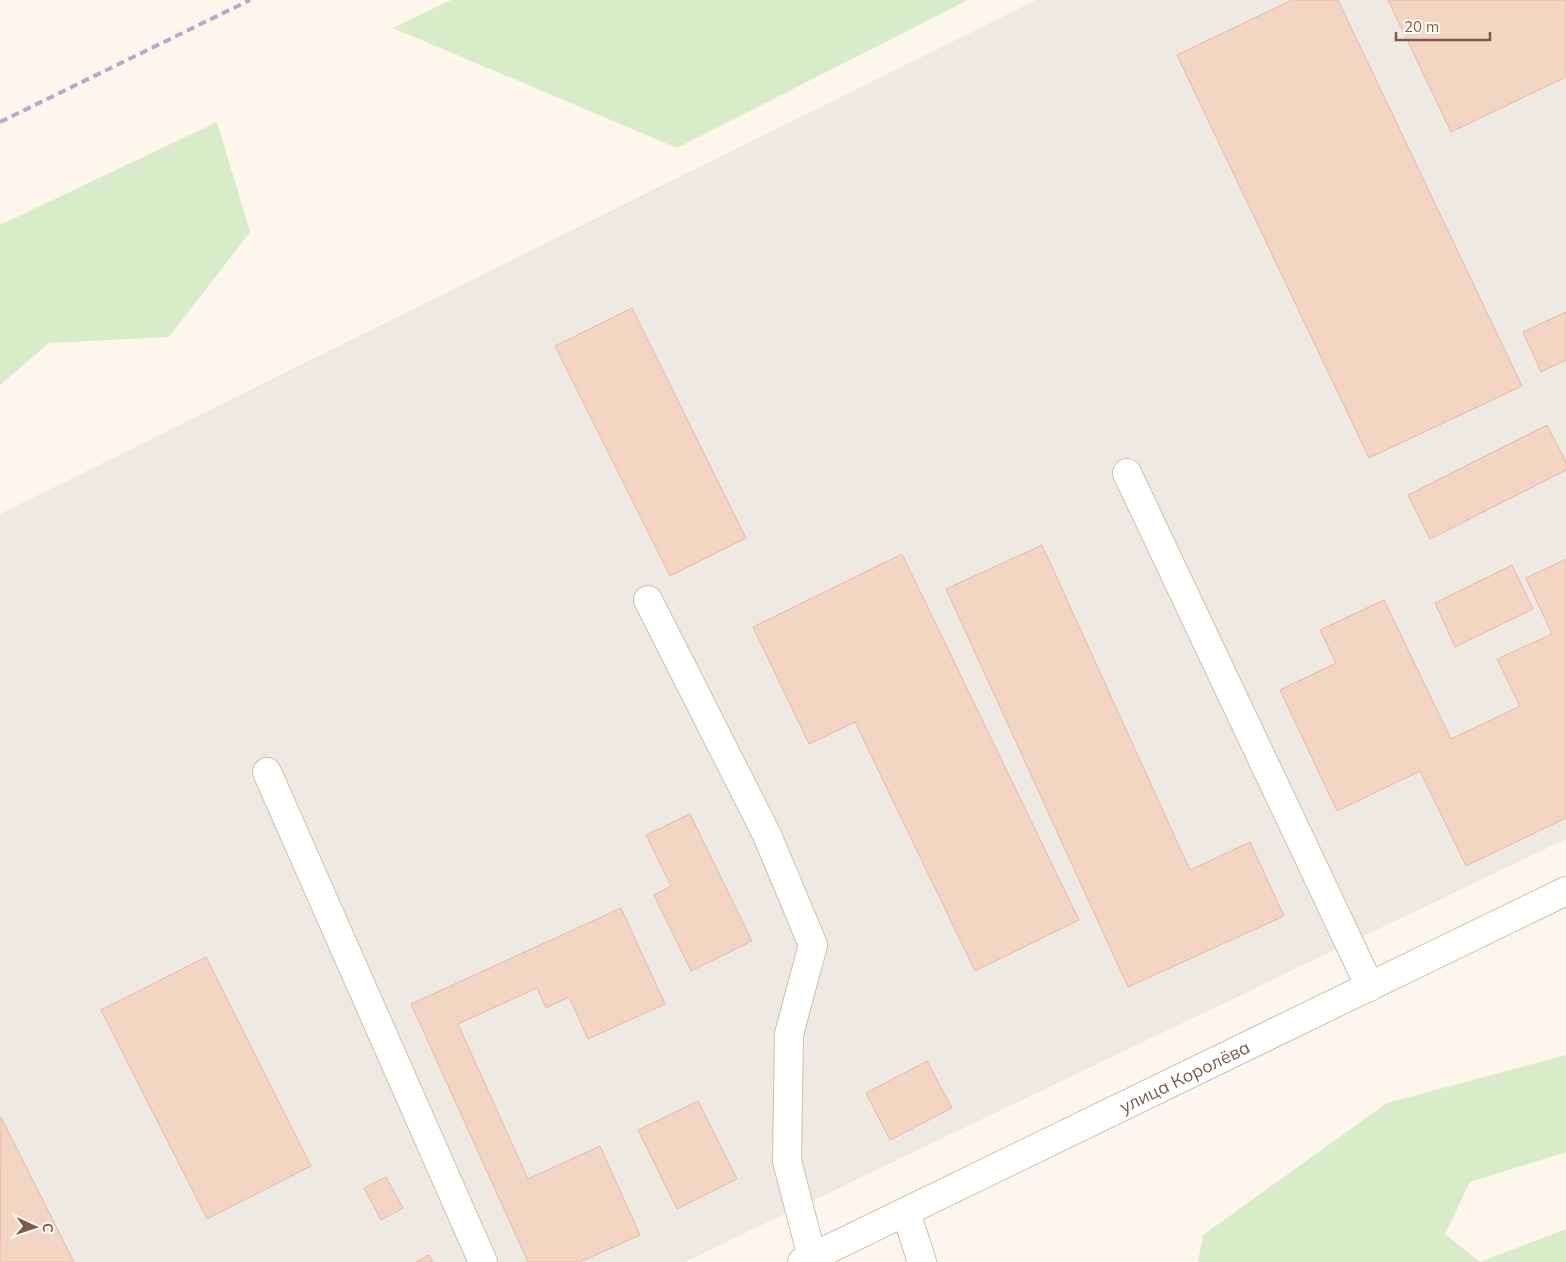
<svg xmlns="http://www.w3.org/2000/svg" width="1566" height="1262" font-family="Mulish,sans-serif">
	<rect width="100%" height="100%" fill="#fdf6ec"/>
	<polygon fill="#efe9e4" points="1036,0 1566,0 1566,839 685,1262 0,1262 0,514"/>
	<g fill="#d8ecc9">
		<polygon points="451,0 968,0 677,148 393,28"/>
		<polygon points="217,122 250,232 169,337 49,343 0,385 0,225"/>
		<polygon points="1566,1055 1566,1152 1470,1182 1445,1234 1480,1262 1566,1229 1566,1262 1198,1262 1203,1235 1387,1103"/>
	</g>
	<g fill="#f3d5c3" stroke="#e6bba3">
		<polygon points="1292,0 1338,0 1522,386 1369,458 1177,55"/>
		<polygon points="1388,0 1566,0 1566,77 1451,132"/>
		<polygon points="632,308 746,538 670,576 555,346"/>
		<polygon points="1566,312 1566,360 1541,372 1523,332"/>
		<polygon points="1547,425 1566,462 1566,470 1430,539 1408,495"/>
		<polygon points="1042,545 1190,870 1250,842 1284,916 1128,987 946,589"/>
		<polygon points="902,554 1079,920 975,971 855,722 809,744 753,627"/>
		<polygon points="1566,559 1566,818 1466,866 1420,771 1337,811 1280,690 1336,663 1320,630 1384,600 1451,739 1520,706 1497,659 1552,634 1526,578"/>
		<polygon points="1512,565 1533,609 1455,647 1435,603"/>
		<polygon points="690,814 752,941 691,971 654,895 671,886 646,835"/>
		<polygon points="621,908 665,1004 588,1039 569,997 546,1008 537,988 458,1024 528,1179 600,1146 640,1235 580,1262 528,1262 411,1004"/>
		<polygon points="206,957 311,1166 207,1219 101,1010"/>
		<polygon points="927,1061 952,1108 890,1140 866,1093"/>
		<polygon points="698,1101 737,1179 677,1209 638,1130"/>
		<polygon points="1,1117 74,1262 0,1262"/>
		<polygon points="386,1177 403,1208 381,1220 364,1188"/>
		<polygon points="429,1255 433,1262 416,1262"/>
	</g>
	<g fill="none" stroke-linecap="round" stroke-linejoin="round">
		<g stroke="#d1beb0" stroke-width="30">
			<g id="minor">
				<polyline points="1127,473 1370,987"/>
				<polyline points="648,600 767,835 813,945 789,1034 787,1161 812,1257"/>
				<polyline points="267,772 483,1262"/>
				<polyline points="906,1212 922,1262"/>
				<path id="s1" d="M802,1262L1566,891"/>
			</g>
		</g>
		<use href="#minor" stroke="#fff" stroke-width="28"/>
		<polyline stroke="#b9a8c9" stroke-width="4" stroke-dasharray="8 5" stroke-linecap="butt" points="0,122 250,0"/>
	</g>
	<g text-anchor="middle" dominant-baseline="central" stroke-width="4.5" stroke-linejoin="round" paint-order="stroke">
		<g font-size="18" fill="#7a5c4d" stroke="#fffaf3">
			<text stroke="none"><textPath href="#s1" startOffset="425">улица Королёва</textPath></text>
		</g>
	</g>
	<g transform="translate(35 1227) rotate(93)" stroke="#fffaf3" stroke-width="4" paint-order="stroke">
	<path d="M0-4L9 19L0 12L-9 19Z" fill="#7a5c4d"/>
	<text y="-8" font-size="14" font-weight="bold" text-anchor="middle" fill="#7a5c4d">С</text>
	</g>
	<path d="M1396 32v8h94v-8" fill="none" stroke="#7a5c4d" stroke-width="2.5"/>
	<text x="1404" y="32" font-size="15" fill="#7a5c4d" stroke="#fffaf3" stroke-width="4" paint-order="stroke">20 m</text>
</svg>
